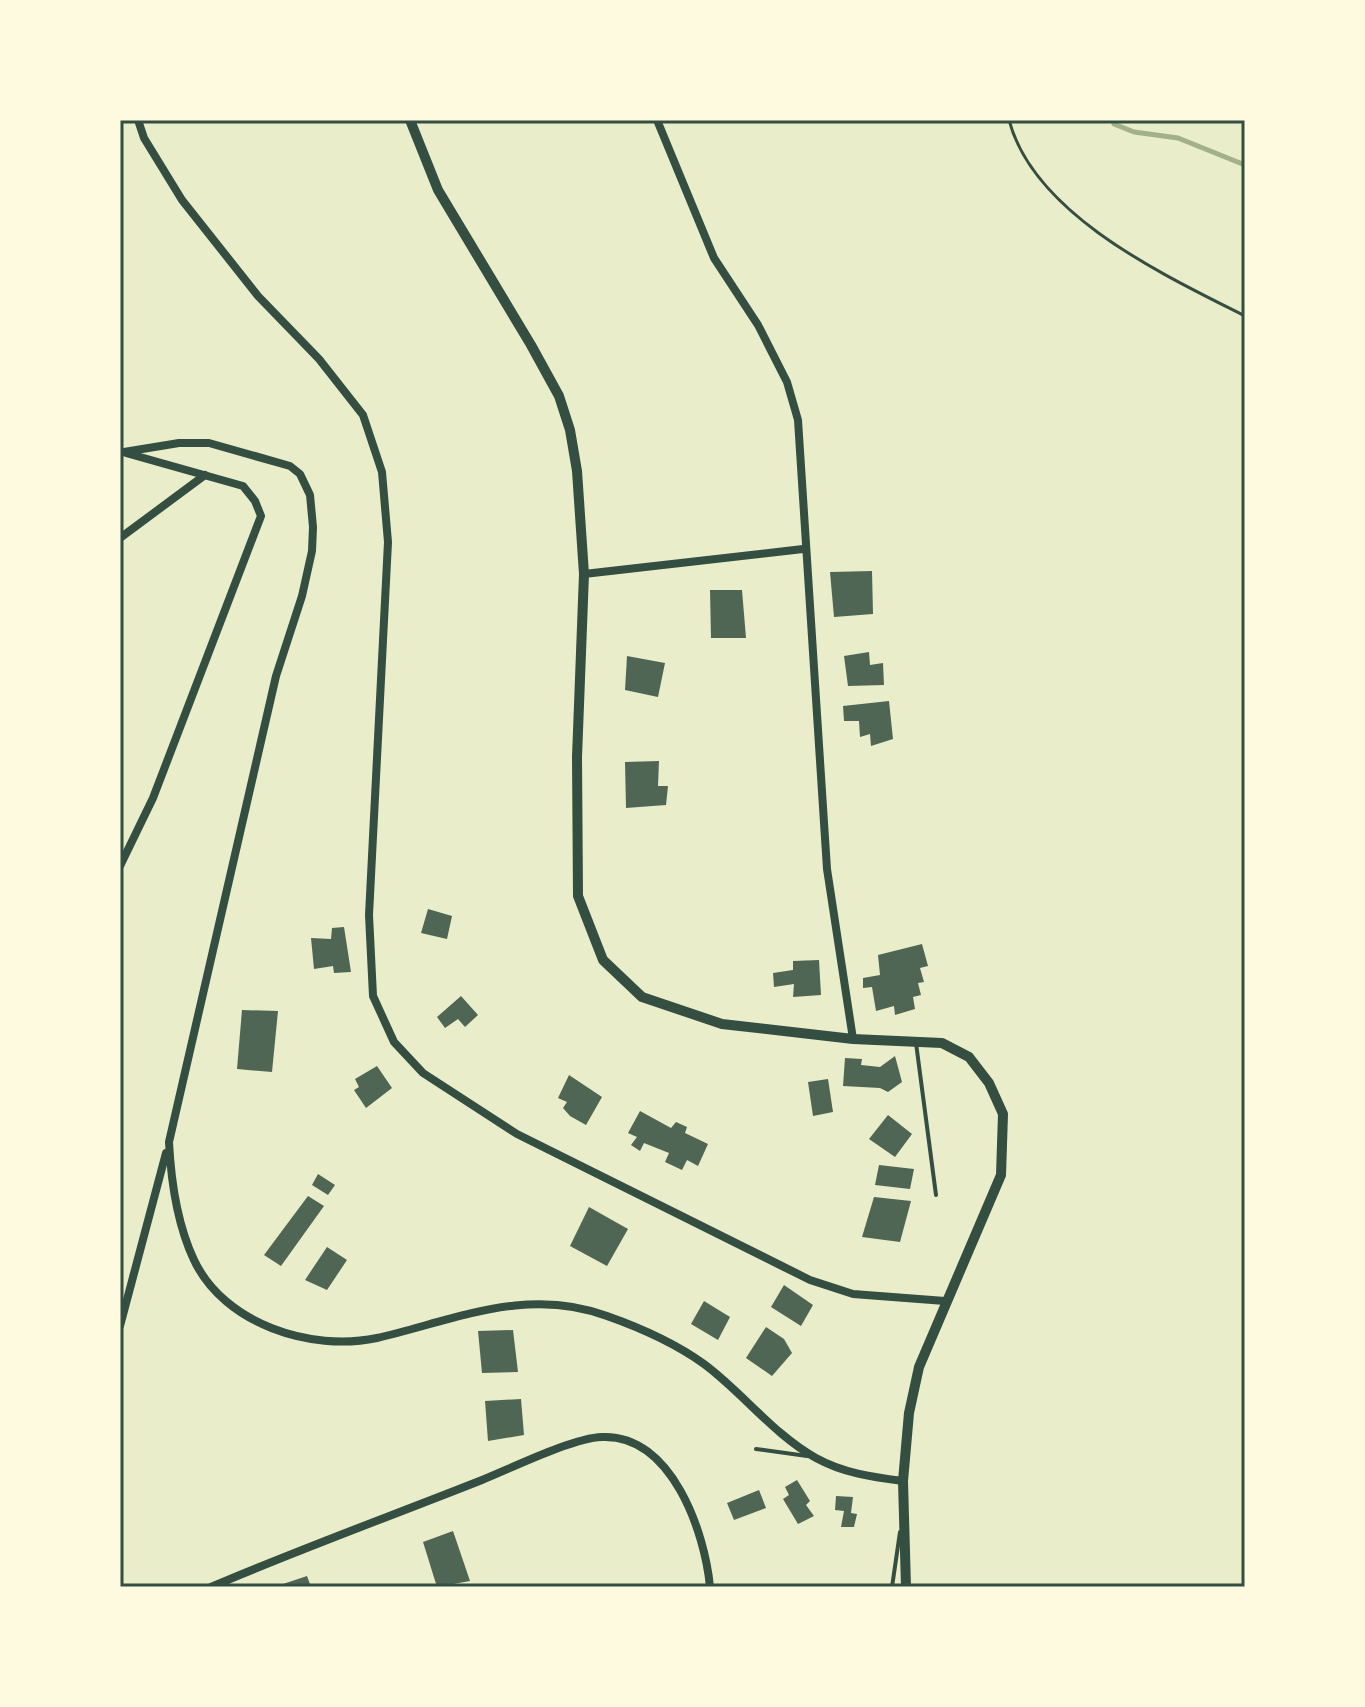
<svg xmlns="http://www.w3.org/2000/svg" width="1365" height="1707" font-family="'Open Sans',sans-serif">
	<rect width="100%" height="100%" fill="#e9edc9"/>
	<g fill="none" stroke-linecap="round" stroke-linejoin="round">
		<polyline stroke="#a3b18a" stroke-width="5" points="1114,124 1134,132 1178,138 1245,165"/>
	</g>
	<g fill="#4f6655">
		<polygon points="872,571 873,614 834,617 830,572"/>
		<polygon points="710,590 742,590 746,638 711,638"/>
		<polygon points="869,652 870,665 883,663 884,685 848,686 844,656"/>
		<polygon points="627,656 665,663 658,697 625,690"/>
		<polygon points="889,701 893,739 871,746 870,734 860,737 859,721 844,721 843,706"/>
		<polygon points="659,761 658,786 668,786 666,805 626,808 625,762"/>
		<polygon points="428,909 452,916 447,939 421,933"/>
		<polygon points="344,927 351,972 334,973 333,966 314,969 311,938 331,939 332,928"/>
		<polygon points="922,944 928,966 920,968 924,982 918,983 921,995 913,997 915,1009 895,1015 894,1006 876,1011 872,987 863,988 863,978 880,975 878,955"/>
		<polygon points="819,960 821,995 793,997 794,984 774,987 773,973 793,970 793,961"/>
		<polygon points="461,996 478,1015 465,1027 458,1019 445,1028 437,1017"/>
		<polygon points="242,1010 278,1011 272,1072 237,1069"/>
		<polygon points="895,1056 902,1082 888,1092 880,1088 843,1086 845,1058 862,1059 861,1065 880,1067"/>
		<polygon points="377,1066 392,1088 366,1108 354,1090 359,1087 355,1079"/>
		<polygon points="569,1075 602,1097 586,1125 570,1116 563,1108 567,1102 558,1098"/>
		<polygon points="828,1079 833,1112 813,1116 808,1082"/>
		<polygon points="640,1111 671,1128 676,1122 687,1127 685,1133 708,1144 698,1166 687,1160 682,1170 665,1162 669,1153 644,1143 640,1151 631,1145 637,1137 628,1133"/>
		<polygon points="888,1115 912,1134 895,1157 869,1139"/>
		<polygon points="879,1165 914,1169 910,1189 875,1185"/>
		<polygon points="318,1174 335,1185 328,1195 312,1185"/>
		<polygon points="308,1196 324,1206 281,1266 264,1255"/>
		<polygon points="874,1197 911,1201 900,1242 862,1237"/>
		<polygon points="589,1207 628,1229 607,1266 570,1246"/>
		<polygon points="327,1247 347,1260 327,1290 305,1280"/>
		<polygon points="784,1285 813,1305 801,1326 771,1307"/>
		<polygon points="704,1301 730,1317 718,1340 691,1324"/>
		<polygon points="766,1327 784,1339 792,1353 772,1376 746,1358"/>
		<polygon points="513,1330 518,1372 482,1373 478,1331"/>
		<polygon points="521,1399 524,1435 488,1441 485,1401"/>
		<polygon points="797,1480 810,1501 806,1505 814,1516 798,1524 783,1499 789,1495 785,1487"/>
		<polygon points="759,1490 766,1508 734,1520 727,1503"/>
		<polygon points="836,1496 853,1497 851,1513 857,1514 854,1527 841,1527 844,1511 835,1510"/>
		<polygon points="453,1531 470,1581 437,1587 423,1542"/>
		<polygon points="307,1576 311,1587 277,1587 277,1586"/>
	</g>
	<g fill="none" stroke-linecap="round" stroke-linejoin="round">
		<path stroke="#344e41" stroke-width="3" d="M1009,120C1034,215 1164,275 1245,316"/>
		<g stroke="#344e41" stroke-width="4">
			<polyline points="916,1043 936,1195"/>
			<polyline points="756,1449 807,1456"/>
			<polyline points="892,1587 900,1532"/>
		</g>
		<g stroke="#344e41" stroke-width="8">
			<polyline points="138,120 144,138 182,200 258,296 319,359 363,415 382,472 388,542 369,915 373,996 394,1042 423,1073 517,1134 810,1280 853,1294 945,1301"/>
			<polyline points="657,120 714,258 758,325 787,382 798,420 827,869 853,1039"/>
			<path d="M124,452L179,443H209L290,466L300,474L310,495L313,527L312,551L302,596L276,676L169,1142C171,1181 177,1224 194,1260C224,1324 311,1352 377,1338C455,1320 527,1286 607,1316C641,1328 675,1343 704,1364C742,1392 774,1435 816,1458C843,1473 872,1477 903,1481"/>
			<polyline points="120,538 205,475"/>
			<polyline points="584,574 803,549"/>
			<polyline points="120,866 153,798 261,516 255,501 243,486 126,453"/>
			<polyline points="120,1326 166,1153"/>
			<path d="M211,1587C300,1549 391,1516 482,1480C512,1468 572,1438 602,1437C672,1434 705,1533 710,1587"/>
		</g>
		<polyline stroke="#344e41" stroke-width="10" points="410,120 438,190 531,345 559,396 570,430 577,471 584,574 577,757 578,896 603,960 642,997 722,1024 853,1039 942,1043 969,1057 989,1083 1003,1114 1001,1175 919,1367 909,1413 903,1481 906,1587"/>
	</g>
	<rect width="1365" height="1707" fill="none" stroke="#fefae0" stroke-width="244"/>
	<rect x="122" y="122" width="1121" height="1463" fill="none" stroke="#344e41" stroke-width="3"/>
</svg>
